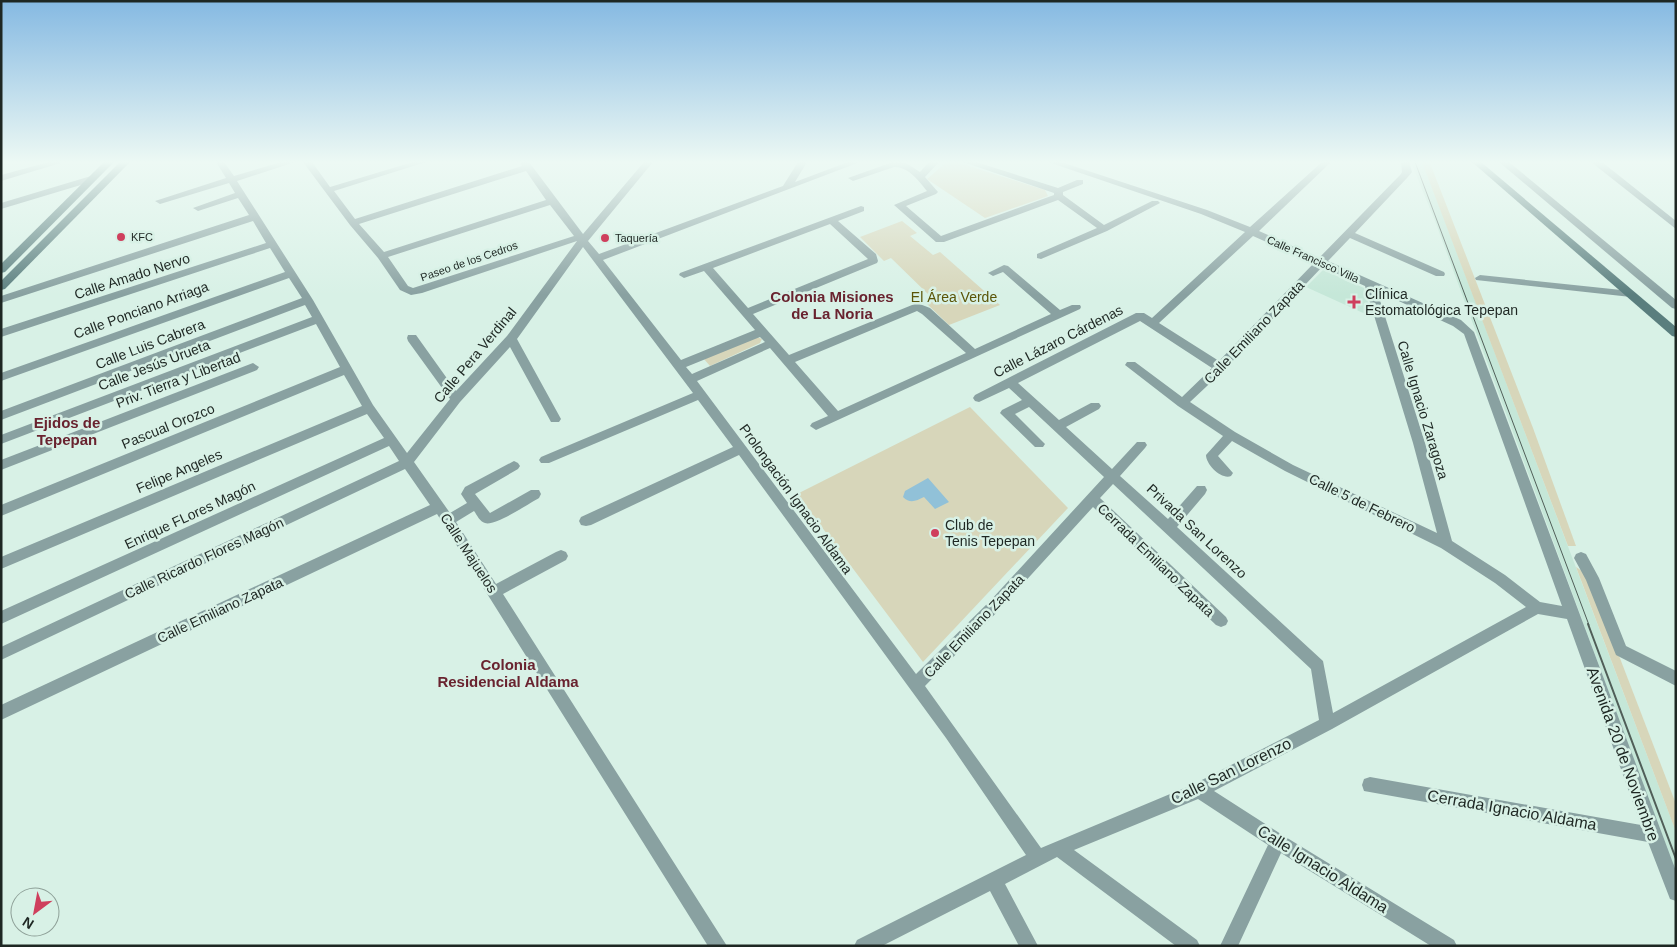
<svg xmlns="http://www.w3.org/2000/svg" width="1677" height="947" font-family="Arial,sans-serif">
	<rect width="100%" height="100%" fill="#d8f1e6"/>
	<g fill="#c5e7d8">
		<polygon points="1411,162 1422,162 1432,187 1676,832 1676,874 1435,221"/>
		<polygon points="1323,270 1364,288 1372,317 1306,287"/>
	</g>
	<g fill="#d7d6ba">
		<polygon points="947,162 956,162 1045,190 1048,196 985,218 927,179"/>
		<polygon points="1422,162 1430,163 1533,428 1576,546 1568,546"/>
		<polygon points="902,221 917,233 910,236 933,255 940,252 1000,305 949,325 925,302 930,296 891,258 884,261 860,237"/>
		<polygon points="757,337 762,339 760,343 710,366 704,359"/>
		<polygon points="970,407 1068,508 923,662 797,494"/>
		<polygon points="1576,567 1588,575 1676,804 1676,832"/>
	</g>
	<path fill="#91c1d8" d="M928,478L949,502L935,509L924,497C916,501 910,504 903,497L905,491Z"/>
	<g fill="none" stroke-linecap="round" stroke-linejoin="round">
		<g fill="#89a1a1" fill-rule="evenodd">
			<polygon points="49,162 64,162 1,181 1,175"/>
			<path d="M216,162H224L234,176L281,162H295L237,181L313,300L373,405L407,453L450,399L408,341L407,338L408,335H416L456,391L507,336L577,241L422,293L411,295L400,290L378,258L350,225L303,162H312L330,187L413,162H426L334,191L355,219L522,166L520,162H529L583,234L644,162H653L588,241L599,254L783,186L798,162H807L795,182L848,162H860L603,260L681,360L755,330L704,271L684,278L679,275L680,273L861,206L864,207V211L838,221L876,254L878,261L877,263L753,314L789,355L917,303L930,308L975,349L1051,314L1003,272L993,276L988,273L1004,265L1008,266L1060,310L1072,305H1080L1081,307L1080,309L816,430L810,426L812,423L828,416L770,348L697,381L916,674L990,601L1104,477L1029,407L1015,414L1045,444L1043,447H1035L1000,413L1002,410L1022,400L1009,388L979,402L975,401L973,398L975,395L1136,313H1144L1152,318L1245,232L1201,214L1048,162H1061L1207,210L1250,227L1322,162H1331L1259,231L1319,258L1401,174L1402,172L1401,162H1409L1412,172L1407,178L1355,233L1444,272L1445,274L1444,276H1436L1350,238L1328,261L1461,320L1474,332L1676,871V901L1670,899L1648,842L1364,791L1362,785L1364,779L1370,777L1641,825L1567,619L1538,614L1332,729L1214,791L1284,836L1454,940L1457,946H1431L1281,853L1238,946H1220L1268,845L1198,799L1074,850L1197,940L1200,946H1176L1057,857L1005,884L1038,946H1019L990,891L882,946H854L857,940L1026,855L946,738L739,455L591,525L586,526L581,525L579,521L581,517L733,447L698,400L549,463H541L539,460L541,457L693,393L583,247L517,339L561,419L559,422H551L510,347L460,402L414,462L450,513L467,503L461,494L465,487L514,461L518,463L520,466L518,469L475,494L490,513L531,490H539L541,494L539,498C530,503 494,527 485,523C480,522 477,515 474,511L456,522L496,584L556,552L561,550L566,552L568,556L566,560L503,594L727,946H708L437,514L1,720V705L430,505L405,469L1,660V647L399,461L389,446L1,624V611L384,438L367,414L1,569V557L362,406L344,375L1,516V505L340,367L316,324L1,444V435L312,317L305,305L1,420V411L302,298L289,278L1,381V373L285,272L270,248L1,337V329L266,243L253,221L1,303V296L249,215L238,198L198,211L193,208L235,193L229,183L160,204L155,201L226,178ZM526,171L546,200L384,252L359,224ZM550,205L574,236L413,288L408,286L388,257ZM830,224L868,259L748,308L713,268ZM1253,236L1314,263L1219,361L1159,323ZM1322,267L1365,286L1413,443L1437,533L1293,465L1235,432L1190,402L1224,370ZM1377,291L1453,326L1464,334L1562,606L1540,602L1505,575L1452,541L1425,443ZM917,311L922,314L966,353L838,411L795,362ZM1140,321L1212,368L1182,397L1135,362H1127L1125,365L1178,406L1223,436L1206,455C1206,465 1222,480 1231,476L1233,473L1218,456L1232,441L1285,471L1441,548L1495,583L1526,607L1333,713L1323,661L1177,527L1205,494L1207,490L1205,486H1197L1168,519L1120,476L1145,448L1147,445L1145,442H1137L1112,469L1066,427L1099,409L1101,406L1099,403H1091L1059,420L1018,383ZM760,337L765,342L692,374L686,367ZM1113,484L1311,669L1319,720L1194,784L1041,848L925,686L1000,609L1093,507L1216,625L1221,627L1226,625L1228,621L1226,617L1100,498Z"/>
			<path d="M893,162L906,163L920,172L929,162H939L925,177L938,192L936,194L906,206L941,236L1054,195V193L963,162H976L1058,188L1077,180H1083V184L1063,192V195L1104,225L1152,201H1158L1160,203L1107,231L1041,259L1037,258V254L1097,228L1058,200L944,242H936L894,205L927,191C919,181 908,166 894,167L853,181L848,178Z"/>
			<polygon points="1499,162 1509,162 1676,300 1676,309 1672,308"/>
			<polygon points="1591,162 1602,162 1676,221 1676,229"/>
			<polygon points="91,176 96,179 94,181 1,209 1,203"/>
			<polygon points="1480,275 1631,291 1636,294 1631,297 1476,280 1475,278"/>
			<polygon points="253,363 259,367 257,370 1,470 1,460"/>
			<polygon points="1581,552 1586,554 1599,578 1626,646 1676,671 1676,686 1616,655 1586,580 1574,558 1576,554"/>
		</g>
		<g fill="#5a7e7e" fill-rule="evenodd">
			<polygon points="104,162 114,162 5,272 1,273 1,264"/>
			<polygon points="120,162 130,162 5,289 1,290 1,281"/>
			<polygon points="1472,162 1481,162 1676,327 1676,337 1672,336"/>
		</g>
		<polyline stroke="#505e58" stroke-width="1" points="1415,162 1589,625"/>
		<polyline stroke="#505e58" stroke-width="2" points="1588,624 1676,859"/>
	</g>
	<linearGradient id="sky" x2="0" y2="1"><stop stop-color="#85b9e2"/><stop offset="0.55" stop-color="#edf9f4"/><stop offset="1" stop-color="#edf9f4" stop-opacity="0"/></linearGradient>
	<rect width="1677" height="295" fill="url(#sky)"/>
	<g fill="#cf3f5d" stroke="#d8f1e6" stroke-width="2">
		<circle cx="121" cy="237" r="5"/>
		<circle cx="605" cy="238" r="5"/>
		<path d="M1351.5 294.5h5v5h5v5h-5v5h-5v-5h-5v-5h5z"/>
		<circle cx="935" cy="533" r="5"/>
	</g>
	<g text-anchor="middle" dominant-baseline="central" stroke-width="5" stroke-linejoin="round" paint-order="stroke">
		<g font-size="11" fill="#1e2723" stroke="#d8f1e6" text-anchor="start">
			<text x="131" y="237">KFC</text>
			<text x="615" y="238">Taquería</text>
		</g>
		<g font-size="11" fill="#1e2723" stroke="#d8f1e6">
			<text transform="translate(1313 259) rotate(24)">Calle Francisco Villa</text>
			<text transform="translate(469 261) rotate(-19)">Paseo de los Cedros</text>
		</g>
		<g font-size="14" fill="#1e2723" stroke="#d8f1e6">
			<text transform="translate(132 276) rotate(-18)">Calle Amado Nervo</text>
			<text transform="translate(141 310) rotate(-20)">Calle Ponciano Arriaga</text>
			<text transform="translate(1254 332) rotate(-46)">Calle Emiliano Zapata</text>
			<text transform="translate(1058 341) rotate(-27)">Calle Lázaro Cárdenas</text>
			<text transform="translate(150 344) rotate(-21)">Calle Luis Cabrera</text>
			<text transform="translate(475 355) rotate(-50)">Calle Pera Verdinal</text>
			<text transform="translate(154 365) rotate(-21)">Calle Jesús Urueta</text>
			<text transform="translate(178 380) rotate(-21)">Priv. Tierra y Libertad</text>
			<text transform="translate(1423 410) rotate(73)">Calle Ignacio Zaragoza</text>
			<text transform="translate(168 426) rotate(-22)">Pascual Orozco</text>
			<text transform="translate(179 471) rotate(-23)">Felipe Angeles</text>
			<text transform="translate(796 499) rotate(54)">Prolongación Ignacio Aldama</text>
			<text transform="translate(1362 503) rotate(26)">Calle 5 de Febrero</text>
			<text transform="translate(190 515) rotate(-25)">Enrique FLores Magón</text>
			<text transform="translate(1197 531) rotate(43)">Privada San Lorenzo</text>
			<text transform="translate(469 553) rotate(57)">Calle Majuelos</text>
			<text transform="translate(204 558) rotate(-25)">Calle Ricardo Flores Magón</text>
			<text transform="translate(1156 560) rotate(44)">Cerrada Emiliano Zapata</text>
			<text transform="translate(220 610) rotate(-25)">Calle Emiliano Zapata</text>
			<text transform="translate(974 626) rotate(-46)">Calle Emiliano Zapata</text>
		</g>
		<g font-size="14" fill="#1e2723" stroke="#d8f1e6" text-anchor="start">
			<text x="1365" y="294">Clínica<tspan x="1365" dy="16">Estomatológica Tepepan</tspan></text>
			<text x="945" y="525">Club de<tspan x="945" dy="16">Tenis Tepepan</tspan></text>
		</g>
		<g font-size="14" fill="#5a5407" stroke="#d8f1e6">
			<text x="954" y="297">El Área Verde</text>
		</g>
		<g font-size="15" font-weight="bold" fill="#69232f" stroke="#d8f1e6">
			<text x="832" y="296">Colonia Misiones<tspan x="832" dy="17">de La Noria</tspan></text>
			<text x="67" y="422">Ejidos de<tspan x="67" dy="17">Tepepan</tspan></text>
			<text x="508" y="664">Colonia<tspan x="508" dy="17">Residencial Aldama</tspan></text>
		</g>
		<g font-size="16" fill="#1e2723" stroke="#d8f1e6">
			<text transform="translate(1623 754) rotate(70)">Avenida 20 de Noviembre</text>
			<text transform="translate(1231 771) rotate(-26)">Calle San Lorenzo</text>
			<text transform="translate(1512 810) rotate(10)">Cerrada Ignacio Aldama</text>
			<text transform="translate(1323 869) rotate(32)">Calle Ignacio Aldama</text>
		</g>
	</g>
	<rect width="1677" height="947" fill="none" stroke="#1e2723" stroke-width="5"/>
	<g transform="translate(35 912) rotate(212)"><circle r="24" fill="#d8f1e6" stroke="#8ea098"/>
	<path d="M0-4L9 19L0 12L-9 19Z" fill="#cf3f5d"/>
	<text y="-8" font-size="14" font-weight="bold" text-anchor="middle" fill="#1e2723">N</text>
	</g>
</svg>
